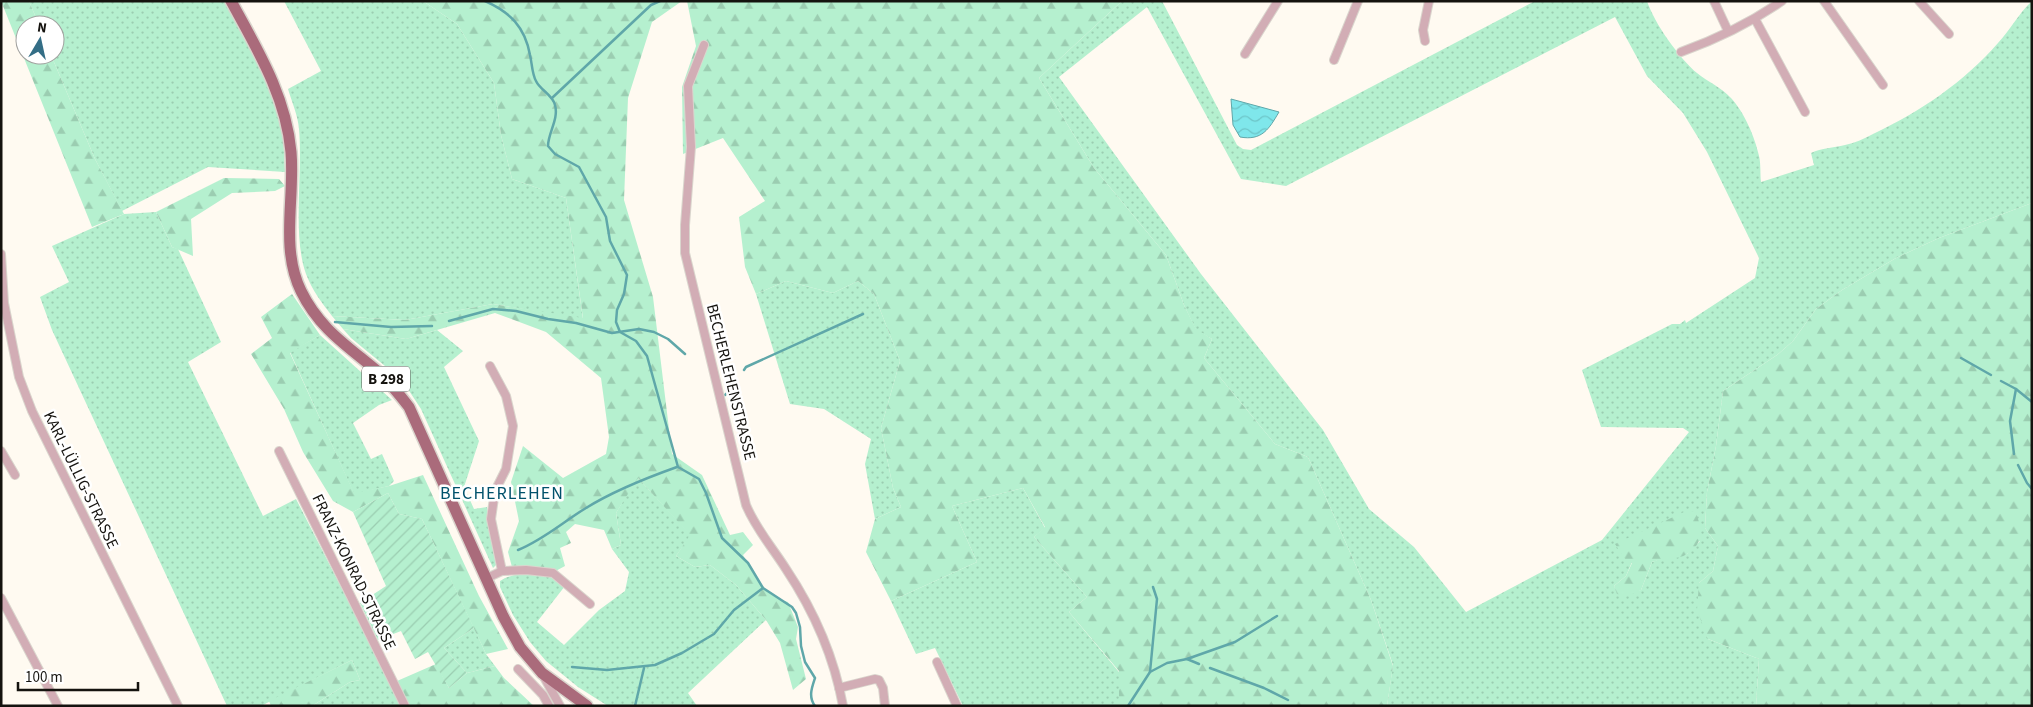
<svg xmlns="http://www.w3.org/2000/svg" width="2033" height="707" font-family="'Source Sans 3',sans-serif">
	<defs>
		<pattern id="grass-dots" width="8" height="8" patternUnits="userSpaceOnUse" patternTransform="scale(1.25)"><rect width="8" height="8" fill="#b5f0cf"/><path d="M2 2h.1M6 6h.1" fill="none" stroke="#9bcdb1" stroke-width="1.8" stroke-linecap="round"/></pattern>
		<pattern id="forest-firs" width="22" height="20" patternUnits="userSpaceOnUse" patternTransform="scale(1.25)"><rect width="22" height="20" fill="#b5f0cf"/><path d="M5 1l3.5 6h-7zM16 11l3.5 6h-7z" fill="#9bcdb1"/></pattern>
		<pattern id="garden-furrows" width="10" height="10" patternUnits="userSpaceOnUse" patternTransform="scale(1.25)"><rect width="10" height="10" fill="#b5f0cf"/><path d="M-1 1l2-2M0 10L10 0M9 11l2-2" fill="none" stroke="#9bcdb1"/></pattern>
		<pattern id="water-waves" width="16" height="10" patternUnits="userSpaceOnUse" patternTransform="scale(1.25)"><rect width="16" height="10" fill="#7fe7eb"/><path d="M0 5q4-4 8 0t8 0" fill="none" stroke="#6dc5c8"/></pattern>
	</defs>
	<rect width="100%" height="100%" fill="#fffaf1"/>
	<g fill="url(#grass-dots)" fill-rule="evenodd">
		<path d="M29,1H224C244,38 269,75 279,115C284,134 284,153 285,172L208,167L122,211L95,159L51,55H55V25H39Z"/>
		<path d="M284,1H423L457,24L494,83L501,135L512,179L566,198L583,319L493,304L405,320L332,316C322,303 312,290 306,274C292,235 303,172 299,129C298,116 292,102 288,89L321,71Z"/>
		<path d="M1122,1H1162L1237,145L1243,149L1251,150L1535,1H1647C1654,23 1680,59 1697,73C1708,82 1721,87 1731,98C1744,112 1755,137 1759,156C1761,164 1760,174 1761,182L1814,165L1811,153C1822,148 1833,148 1845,145C1854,143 1864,139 1873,134C1920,112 1964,82 1998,43C2010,30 2019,13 2032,1V203L1939,238L1896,258L1842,290L1816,309L1793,341L1777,355L1723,391L1716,446L1707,492L1705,528L1718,546L1713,571L1699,583L1708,639L1759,659L1756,706H1387L1393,665L1371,600L1308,457L1275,444L1204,358L1212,339L1196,330L1184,305L1166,255L1094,168L1039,78ZM1147,7L1241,179L1286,186L1615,17L1647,76L1683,113L1707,152L1759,258L1755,278L1686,323L1685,320L1680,324H1672L1582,370L1601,427L1683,428L1689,432L1602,540L1466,612L1414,547L1369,509L1323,430L1201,274L1059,77ZM1700,541L1687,554L1663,558L1652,562L1641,590L1618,594L1614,586L1626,576L1632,562Z"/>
		<polygon points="156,212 172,247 178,249 221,342 188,362 263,516 296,499 402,706 312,706 350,682 360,680 352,660 261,706 227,706 52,330 40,297 69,282 52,246 124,214"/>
		<polygon points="786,281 833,293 858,281 874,294 900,361 881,428 893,488 901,507 875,519 865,464 871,439 824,409 790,404 756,294"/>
		<polygon points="343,329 406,339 437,330 463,351 444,367 479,441 464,487 474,509 487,507 490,535 496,565 493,568 421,409 402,380 351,338"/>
		<polygon points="320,335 392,400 379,405 353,423 371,459 382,454 394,481 389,486 354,494 290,352"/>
		<path d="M637,477L691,535L676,556L695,567L710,565L736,585L766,620L688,693L697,706H608L578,687L546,661L530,642L513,615L500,587V581C511,573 535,571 548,575C554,577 560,582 565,586L537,622L564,645L599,610L625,591L629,572L612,549L621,545L616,513Z"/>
		<polygon points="1023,488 1045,528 1034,537 1087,597 1069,612 1119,672 1120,706 963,706 935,648 916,654 891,601 977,562 952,506"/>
		<polygon points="474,628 486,654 495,666 467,673 444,648"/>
	</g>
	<g fill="url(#forest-firs)">
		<polygon points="1,1 29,1 39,25 25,25 25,55 51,55 95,159 124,214 92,227"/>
		<path d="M423,1H682L652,22L628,98L624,200L653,297L672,454L702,475L730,535L743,532L753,545L743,555C755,576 762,595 788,602L798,627L796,639L806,679L793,690L780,643L766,620L736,585L710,565L695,567L676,556L690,535L638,478L616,513L621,545L612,549L604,530L575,524L566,532L571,543L560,548L565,566L552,573L512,567L508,552L519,521L511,482L523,446L563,478L606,454L609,437L601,378L546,332L495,313L406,339L343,329L332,316L405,320L493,304L583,318L566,198L512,179L501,135L494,83L457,24Z"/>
		<polygon points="687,1 1122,1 1039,78 1094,168 1166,255 1184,305 1196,329 1212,339 1204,358 1275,444 1308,457 1371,600 1393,666 1387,706 1119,706 1119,671 1069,612 1087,597 1034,537 1045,527 1023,488 952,506 977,562 891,601 866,552 875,519 901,507 893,488 881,428 900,361 874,294 858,281 833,293 786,281 756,294 745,267 739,217 765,201 723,138 683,154 682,87 696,46"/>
		<polygon points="224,178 279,179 285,186 275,191 232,193 191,219 193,256 172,247 156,212"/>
		<polygon points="2032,203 2032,706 1756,706 1759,659 1708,639 1697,610 1699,583 1713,571 1718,546 1705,528 1707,492 1716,446 1723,391 1777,355 1793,341 1816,309 1842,290 1896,258 1939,238"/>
		<polygon points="292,294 320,335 290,353 354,493 389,486 423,475 479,596 508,649 486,654 422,519 399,514 388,493 353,512 333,501 303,452 284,409 251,354 272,338 261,317"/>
		<path d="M1695,511C1702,527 1705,543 1687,554C1678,560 1663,558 1652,562L1641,590L1628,596L1617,594L1614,586L1626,576L1632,563L1625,559L1615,544L1684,512Z"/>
		<polygon points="352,660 360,680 350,682 312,706 271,706 269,701"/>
		<polygon points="436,664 449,688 467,673 495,666 504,678 534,706 409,706 397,681"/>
	</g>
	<polygon fill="url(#garden-furrows)" points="388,493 399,514 422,519 474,628 444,648 467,673 449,688 428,652 415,659 401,631 378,640 360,603 386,586 353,512"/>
	<path fill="url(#water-waves)" stroke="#5fa7a9" d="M1231,99L1279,112C1269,129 1262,141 1240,137L1233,125Z"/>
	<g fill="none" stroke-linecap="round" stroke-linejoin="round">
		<g stroke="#5fa7a9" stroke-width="2.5">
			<path d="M485,1C510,12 525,27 530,55C532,63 532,74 536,81C540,90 553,95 555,105C559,119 548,133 548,146L555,154L579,167L606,217L610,241L627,275L624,294L617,310L616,322L620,332L636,341L647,356L678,467L699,479L706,493L722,538L748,563L763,588L792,607L796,613L800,627L801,646L805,662L815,678C812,687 808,697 815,706"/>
			<polyline points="552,98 651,5 660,1"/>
			<polyline points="449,321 493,309 516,311 548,319 576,323 612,333 639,329 654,332 668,339 685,354"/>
			<polyline points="335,322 391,327 432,326"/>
			<polyline points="1961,358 1991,375"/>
			<polyline points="744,370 746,367 863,314"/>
			<polyline points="2001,381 2016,389 2032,402"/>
			<polyline points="725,395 735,386"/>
			<polyline points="2014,454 2010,421 2016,389"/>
			<polyline points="2018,465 2027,483 2032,489"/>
			<path d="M518,550C543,540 563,522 586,508C615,490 646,478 677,467"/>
			<polyline points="1187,659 1199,664"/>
			<polyline points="572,667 607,670 655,665 682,653 714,634 734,610 763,588"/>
			<polyline points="1210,668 1264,688 1288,700"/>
			<polyline points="1150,672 1157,599 1153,587"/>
			<polyline points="635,706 644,668"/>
			<polyline points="1128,706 1150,672 1167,663 1187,659 1235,642 1277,616"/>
		</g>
		<g stroke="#dad5cd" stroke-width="10">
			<g id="minor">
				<polyline points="1714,1 1728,31"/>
				<polyline points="1824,1 1883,85"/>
				<polyline points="1919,1 1949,34"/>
				<polyline points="1755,19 1805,112"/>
				<polyline points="1425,41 1423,30 1429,1"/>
				<path d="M704,45L688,86L691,147L685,225V253L746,505C756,529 772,547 786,569C814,611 834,656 843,706"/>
				<path d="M1681,52C1717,39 1750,23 1782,1"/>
				<polyline points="1245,54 1278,1"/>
				<polyline points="1334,60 1358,1"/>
				<polyline points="1,254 4,303 19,377 32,411 178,706"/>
				<polyline points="490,366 506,396 513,426 506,469 495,491 491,519 502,571"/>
				<polyline points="1,451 15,475"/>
				<polyline points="279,451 405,706"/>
				<polyline points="487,578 502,571 526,570 553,573 590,604"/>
				<polyline points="1,598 58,706"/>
				<polyline points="937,662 957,706"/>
				<polyline points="518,669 543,695 549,706"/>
				<polyline points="544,677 560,706"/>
				<polyline points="839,688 875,679 879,680 883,688 885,706"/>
			</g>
		</g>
		<g stroke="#dad5cd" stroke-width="14">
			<path id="primary" d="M231,1C257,49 286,96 291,152C295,198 280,248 301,291C319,328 346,345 376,370C389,381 399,394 409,407L503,616L520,647L542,673L587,706"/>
		</g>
		<use href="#minor" stroke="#d2adb5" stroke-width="8"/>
		<use href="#primary" stroke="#aa6b7b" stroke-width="11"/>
	</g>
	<g text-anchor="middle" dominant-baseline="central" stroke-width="5" stroke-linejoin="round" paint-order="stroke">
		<rect fill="#fff" stroke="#5b5a57" stroke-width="1" x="362" y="366.5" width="48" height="25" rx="4"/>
		<g font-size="15" font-weight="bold" fill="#15130f">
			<text x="386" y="379">B 298</text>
		</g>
		<g font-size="16" fill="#15130f" stroke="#fff">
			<text transform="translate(731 382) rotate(76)">BECHERLEHENSTRASSE</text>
			<text transform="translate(81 480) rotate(64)">KARL-LÜLLIG-STRASSE</text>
			<text transform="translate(354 572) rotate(64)">FRANZ-KONRAD-STRASSE</text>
		</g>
		<g font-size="18" letter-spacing="1" fill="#00516b" stroke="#fff">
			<text x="502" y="493">BECHERLEHEN</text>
		</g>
	</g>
	<rect width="2033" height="707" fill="none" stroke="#15130f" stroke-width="5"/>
	<g transform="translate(40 40) rotate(9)"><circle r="24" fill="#ffffff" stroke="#a1a19f"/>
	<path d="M0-4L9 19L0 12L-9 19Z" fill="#346e86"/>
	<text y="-8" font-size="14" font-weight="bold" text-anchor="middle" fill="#15130f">N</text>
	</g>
	<path d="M18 682v8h120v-8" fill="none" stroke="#15130f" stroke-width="2.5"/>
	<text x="25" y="682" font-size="15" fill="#15130f" stroke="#ffffff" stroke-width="4" paint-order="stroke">100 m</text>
</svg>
